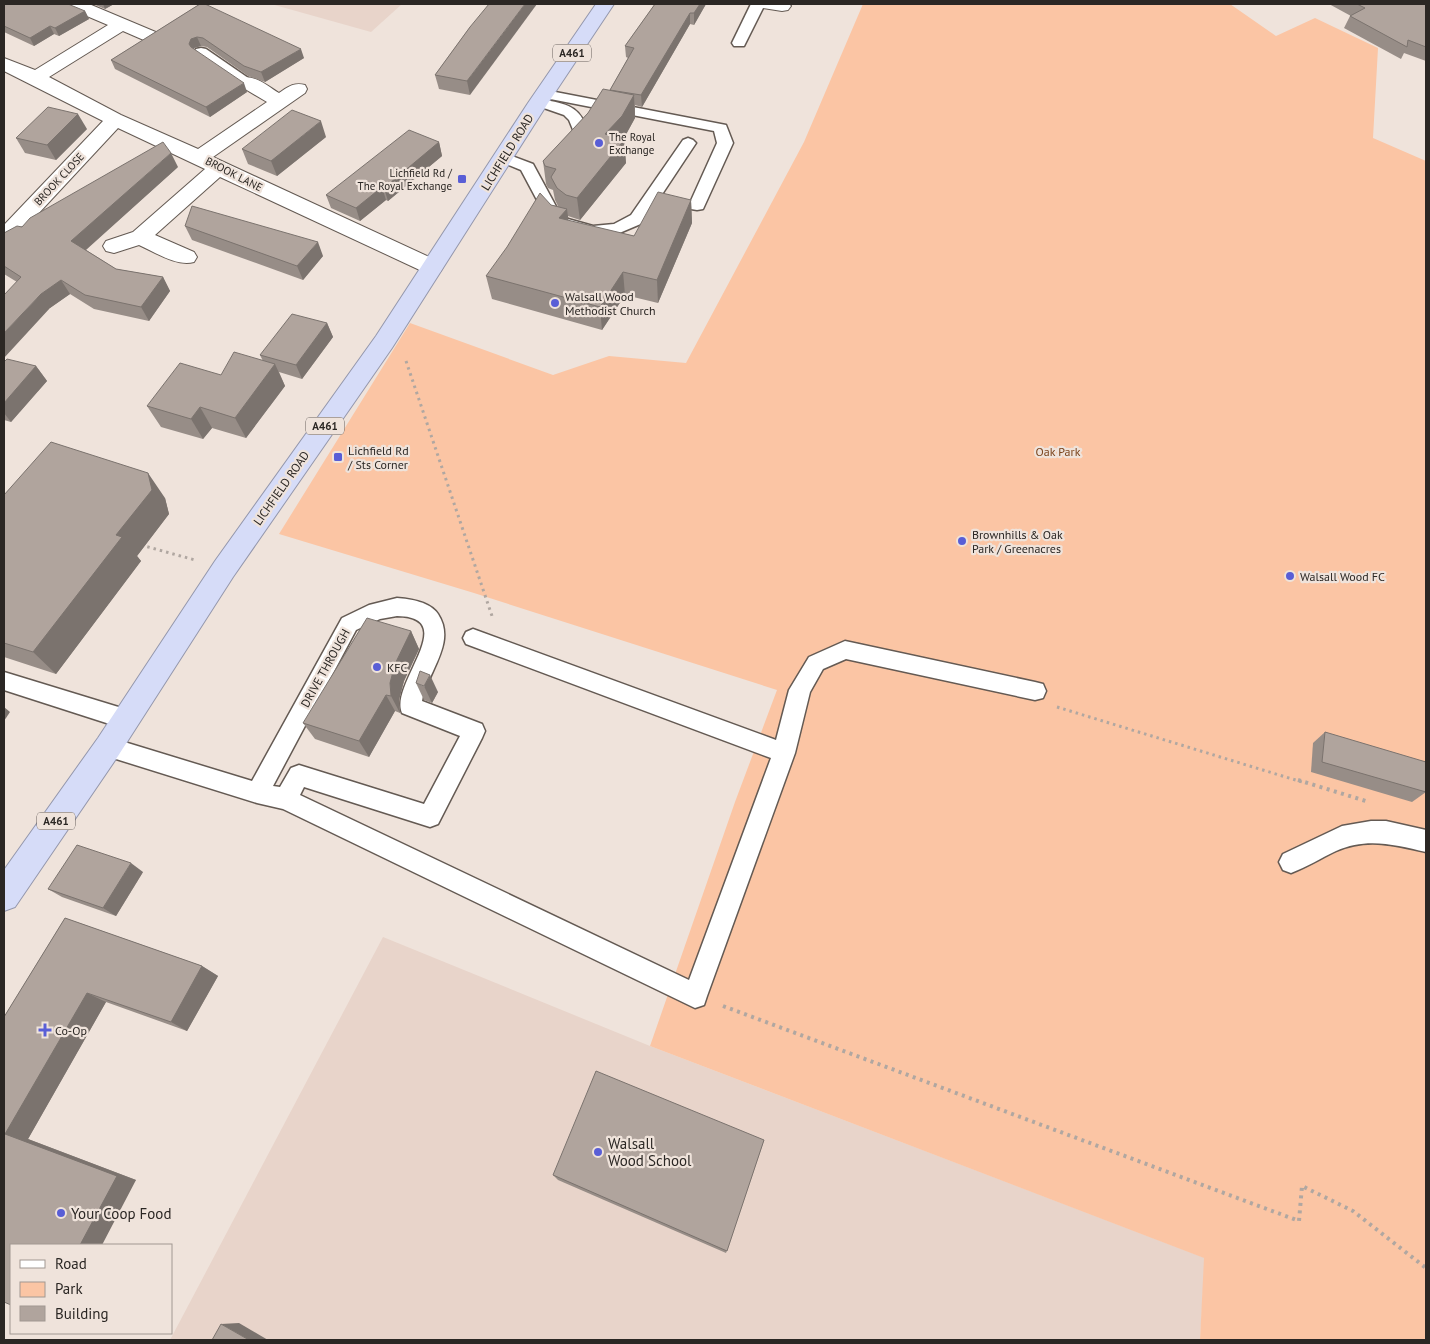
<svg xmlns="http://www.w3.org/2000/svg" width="1430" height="1344" font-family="'PT Sans',sans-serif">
	<rect width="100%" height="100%" fill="#efe3db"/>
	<g fill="#e8d4ca">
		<polygon points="271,4 402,4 371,32"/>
		<polygon points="383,937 650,1046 1205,1258 1200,1340 170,1340"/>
	</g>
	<polygon fill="#fbc5a4" points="863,4 1230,4 1276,36 1315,18 1378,48 1373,138 1426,161 1426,1340 1200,1340 1204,1258 650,1046 735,802 777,690 474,593 279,534 410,323 553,375 609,356 686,363 804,142"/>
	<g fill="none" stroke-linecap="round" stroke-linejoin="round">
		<g stroke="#645a53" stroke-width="3">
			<g id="service">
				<polygon points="751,4 765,4 744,46 734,46 732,43"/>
				<polygon points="201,48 206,49 254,82 252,85 242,85 196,55 194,52 196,49"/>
				<polygon points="545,90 726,125 733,143 703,209 697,210 691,209 689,205 717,143 714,131 540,97 538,94 540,91"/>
				<path d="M546,100C571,105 581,108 589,134L586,137H576L569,120L564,115L541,107L539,104L541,101Z"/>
				<polygon points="688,138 693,140 696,143 643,223 617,234 593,236 556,227 545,215 521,170 499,161 496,158 499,155 504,153 533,164 559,212 568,219 593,226 614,224 631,215 683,140"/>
				<path d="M397,598C411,599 430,602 438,614C457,643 427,672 422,701L482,724L485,731L482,738L438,824L430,827L304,787L300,795L689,980L771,758L466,644L463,638L466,632L473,629L776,740L789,690L809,657L845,641L1035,682L1043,684L1046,691L1043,698L1035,700L846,659L823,669L810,692L795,753L707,996L704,1005L695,1008L283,809L257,803L100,754L97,747L100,740L108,737L252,781L342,618L369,605ZM397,616C462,617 389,684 402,713L460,736L424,804L299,765L291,768L280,787L273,786L356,630L380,619Z"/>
				<polygon points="4,672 125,709 133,712 136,719 133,726 125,729 4,690"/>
				<path d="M1371,821H1386L1426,830V852C1395,845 1367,837 1336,851C1321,858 1307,867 1291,873L1283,870L1279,862L1283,854L1342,826Z"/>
			</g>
		</g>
		<g stroke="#645a53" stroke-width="2">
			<g id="minor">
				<path d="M65,4H89L158,33L161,37L158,41L152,42L146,41L123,31L49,77L121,115L198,149L267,102L240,86L238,82L240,78C255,74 267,86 279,93C288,87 294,82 305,85L307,89L305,93L213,157L440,262L443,267L440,272L432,274L424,272L220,177L155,235L194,252L197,257L194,262C177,267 155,252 139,245L114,253L106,251L103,246L106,241L133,232L205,169L118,128L11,243L4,245V225L103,121L4,71V58L35,70L108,25L68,8Z"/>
				<polygon points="760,4 789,4 791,6 788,10 782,11 763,8"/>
			</g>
		</g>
		<g stroke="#9497ac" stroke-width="2">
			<polygon id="trunk" points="596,4 614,4 548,103 392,348 233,577 118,756 15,907 4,911 4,870 98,738 215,561 376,336 528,103"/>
		</g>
		<g stroke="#b0a7a1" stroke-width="3" stroke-dasharray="2.5 4" stroke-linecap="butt">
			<polyline points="406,361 492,616"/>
			<polyline points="141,545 195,560"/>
			<polyline points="1057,707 1302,782"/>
		</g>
		<g stroke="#b0a7a1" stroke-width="4" stroke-dasharray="3 4.5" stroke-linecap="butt">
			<polyline points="1298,780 1369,802"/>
			<polyline points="723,1006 1299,1221 1302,1186 1353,1211 1426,1268"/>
		</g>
		<use href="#service" fill="#fff" fill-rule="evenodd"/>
		<use href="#minor" fill="#fff" fill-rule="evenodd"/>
		<use href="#trunk" fill="#d6dcf8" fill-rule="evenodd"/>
	</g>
	<g fill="#978d87">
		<polygon points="4,4 85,11 89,19 59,36 54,34 34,46 4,32"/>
		<polygon points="93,4 114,4 105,9"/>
		<polygon points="200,4 304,58 265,82 248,76 207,47 201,46 194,48 194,49 247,92 210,117 115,69 111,60"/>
		<polygon points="655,4 706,4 694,25 690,24 642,107 635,105 635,118 623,140 624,140 626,163 580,220 568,216 568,221 634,236 691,200 692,223 658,303 625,295 602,330 492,299 486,276 551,205 558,206 555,200 553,190 548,188 546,184 543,161 610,90 628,58 626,57 625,46"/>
		<polygon points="1329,4 1426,4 1426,61 1404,53 1401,59 1344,28 1350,16 1351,16"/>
		<polygon points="470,27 470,95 439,89 435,75"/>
		<polygon points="87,129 56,160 25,153 16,138"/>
		<polygon points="326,137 277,176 248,164 242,149"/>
		<polygon points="439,142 442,156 388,201 386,200 360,221 331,208 326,195"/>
		<polygon points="178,167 86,250 116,269 163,277 170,291 149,321 94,309 70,294 50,308 17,282 4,274 4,233"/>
		<polygon points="185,226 323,256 303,280 192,240"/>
		<polygon points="327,323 333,337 302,379 279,372 285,386 246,438 212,428 203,439 161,427 147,406 221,375 263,361 260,355"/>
		<polygon points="4,362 36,366 47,381 11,422 4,420"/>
		<polygon points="4,495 165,498 169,514 137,556 141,561 56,674 4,657"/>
		<polygon points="411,631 419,649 404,681 399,700 400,713 395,711 369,757 315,739 303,723"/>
		<polygon points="416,683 438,692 432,703 424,700"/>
		<polygon points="1325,732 1426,792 1412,802 1311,772 1313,743"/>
		<polygon points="143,872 116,916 62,897 48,889"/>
		<polygon points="65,918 202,966 218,976 187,1031 106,1002 28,1139 136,1180 4,1302 4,1017"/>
		<polygon points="764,1140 726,1253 558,1180 553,1175"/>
	</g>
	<g fill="#7b736e">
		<polygon points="103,4 114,4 105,9"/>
		<polygon points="525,4 537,4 470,95 467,81"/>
		<polygon points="700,4 706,4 694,25 694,13"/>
		<polygon points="85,11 89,19 59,36 55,28"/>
		<polygon points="690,13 690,24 642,107 641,95"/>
		<polygon points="50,26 54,34 34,46 30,38"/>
		<polygon points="197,37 201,46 194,48 192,53 189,44 191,39"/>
		<polygon points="301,49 304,58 265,82 261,72"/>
		<polygon points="244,83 247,92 210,117 206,107"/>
		<polygon points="634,95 635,118 624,138 607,156 605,134"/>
		<polygon points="78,114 87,129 56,160 47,145"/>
		<polygon points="321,121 326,137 277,176 271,161"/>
		<polygon points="624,140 626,163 580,220 577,198"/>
		<polygon points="439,142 442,156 388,201 384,188"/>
		<polygon points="171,153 178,167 80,255 71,241"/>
		<polygon points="382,187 386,200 360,221 356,208"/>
		<polygon points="691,200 692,223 658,303 657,280"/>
		<polygon points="567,209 570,232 559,218"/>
		<polygon points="318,242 323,256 303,280 297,266"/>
		<polygon points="623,272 625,295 602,330 600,307"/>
		<polygon points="163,277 170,291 149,321 141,307"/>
		<polygon points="61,280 70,294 50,308 4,358 4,333 41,294"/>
		<polygon points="327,323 333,337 302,379 296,365"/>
		<polygon points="275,364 285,386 246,438 235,418"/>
		<polygon points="36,366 47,381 11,422 4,413 4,403"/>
		<polygon points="200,407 212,428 203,439 191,419"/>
		<polygon points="148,473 165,498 169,514 137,556 141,561 56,674 33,652 116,535"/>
		<polygon points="411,631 419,649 404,681 399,700 400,713 391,696 390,683 395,664"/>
		<polygon points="430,675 438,692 432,703 424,686"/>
		<polygon points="386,695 395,711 369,757 359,741"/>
		<polygon points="4,707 10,712 4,721"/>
		<polygon points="131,863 143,872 116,916 103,908"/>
		<polygon points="202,966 218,976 187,1031 171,1022"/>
		<polygon points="87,993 106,1002 28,1139 136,1180 102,1245 80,1245 5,1134"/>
		<polygon points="239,1323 268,1340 249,1340 221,1324"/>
	</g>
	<g fill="#b0a49d" stroke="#7b736e">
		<polygon points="4,4 68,4 85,11 55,28 50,26 30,38 4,26"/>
		<polygon points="200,4 205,4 301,49 261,72 244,66 203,38 197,37 191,39 189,44 191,47 244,83 206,107 111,60"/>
		<polygon points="489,4 525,4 467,81 435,75 470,27"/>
		<polygon points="655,4 700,4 694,13 690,13 641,95 610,90 634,48 625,46"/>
		<polygon points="1357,4 1426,4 1426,47 1408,40 1407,47 1350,16 1365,8"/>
		<polygon points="603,89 634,95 622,116 605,134 624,140 577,198 566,195 557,188 551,177 556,169 545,166 543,161 588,113"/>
		<polygon points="48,107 78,114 47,145 16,138"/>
		<polygon points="292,110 321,121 271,161 242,149"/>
		<polygon points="409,130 439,142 384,188 382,187 356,208 326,195"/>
		<polygon points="163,142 171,153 71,241 116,269 163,277 141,307 85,295 61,280 41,294 4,333 4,295 21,277 4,266 4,233 17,226 22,227 30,218"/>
		<polygon points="658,192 691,200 657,280 623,272 600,307 486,276 507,247 540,193 551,205 567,209 559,218 634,236"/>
		<polygon points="192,206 318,242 297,266 185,226"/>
		<polygon points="292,314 327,323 296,365 260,355"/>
		<polygon points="234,352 275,364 235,418 200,407 191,419 147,406 180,363 221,375"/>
		<polygon points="7,359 36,366 4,403 4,362"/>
		<polygon points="51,442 148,473 152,490 116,535 122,537 33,652 4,643 4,495"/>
		<polygon points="367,618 411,631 395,664 390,683 391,696 386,695 359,741 303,723"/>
		<polygon points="420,671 430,675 424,686 416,683"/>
		<polygon points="1325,732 1426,762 1426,792 1322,762"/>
		<polygon points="77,845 131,863 103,908 48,889"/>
		<polygon points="65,918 202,966 171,1022 87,993 5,1134 117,1176 80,1245 11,1245 11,1305 4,1302 4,1017"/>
		<polygon points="596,1071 764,1140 727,1251 553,1175"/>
		<polygon points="221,1324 249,1340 212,1340"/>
	</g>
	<g fill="#595ed6" stroke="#efe3db" stroke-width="2">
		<circle cx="599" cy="143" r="5"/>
		<rect x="457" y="174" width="10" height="10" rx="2.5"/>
		<circle cx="555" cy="303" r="5"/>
		<rect x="333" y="452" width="10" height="10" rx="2.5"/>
		<circle cx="962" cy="541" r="5"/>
		<circle cx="1290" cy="576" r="5"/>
		<circle cx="377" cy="667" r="5"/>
		<path d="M42.5 1022.5h5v5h5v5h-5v5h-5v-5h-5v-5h5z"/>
		<circle cx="598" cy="1152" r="5"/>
		<circle cx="61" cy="1213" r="5"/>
	</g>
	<g text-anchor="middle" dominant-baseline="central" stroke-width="4.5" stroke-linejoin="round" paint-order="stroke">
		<g fill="#efe3db" stroke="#665f5b" stroke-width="1">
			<rect x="553" y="44.5" width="38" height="17" rx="4"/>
			<rect x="306" y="417.5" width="38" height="17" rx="4"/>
			<rect x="37" y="812.5" width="38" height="17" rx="4"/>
		</g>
		<g font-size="11" font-weight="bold" fill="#2b2724">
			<text x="572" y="53">A461</text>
			<text x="325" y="426">A461</text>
			<text x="56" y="821">A461</text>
		</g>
		<g font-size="11" fill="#2b2724" stroke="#efe3db" text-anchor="start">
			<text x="609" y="137">The Royal<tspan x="609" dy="13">Exchange</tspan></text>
			<text x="452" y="173" text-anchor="end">Lichfield Rd /<tspan x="452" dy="13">The Royal Exchange</tspan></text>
		</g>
		<g font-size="11" fill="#2b2724" stroke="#efe3db">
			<text transform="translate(234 174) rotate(27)">BROOK LANE</text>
			<text transform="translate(59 179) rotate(-47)">BROOK CLOSE</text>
		</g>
		<g font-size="12" fill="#2b2724" stroke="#efe3db">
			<text transform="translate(507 152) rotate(-58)">LICHFIELD ROAD</text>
			<text transform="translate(281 488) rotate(-55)">LICHFIELD ROAD</text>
			<text transform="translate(325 668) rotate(-61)">DRIVE THROUGH</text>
		</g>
		<g font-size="12" fill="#2b2724" stroke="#efe3db" text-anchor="start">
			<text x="565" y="296">Walsall Wood<tspan x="565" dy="14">Methodist Church</tspan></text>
			<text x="348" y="450">Lichfield Rd<tspan x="348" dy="14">/ Sts Corner</tspan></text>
			<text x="972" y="534">Brownhills &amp; Oak<tspan x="972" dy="14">Park / Greenacres</tspan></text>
			<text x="1300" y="576">Walsall Wood FC</text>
			<text x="387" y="667">KFC</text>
			<text x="55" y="1030">Co-Op</text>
		</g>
		<g font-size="12" fill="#7b441c" stroke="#efe3db">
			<text x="1058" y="451">Oak Park</text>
		</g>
		<g font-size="15" fill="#2b2724" stroke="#efe3db" text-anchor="start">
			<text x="608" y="1143">Walsall<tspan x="608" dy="17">Wood School</tspan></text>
			<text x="71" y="1213">Your Coop Food</text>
		</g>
	</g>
	<rect width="1430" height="1344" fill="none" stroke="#2b2724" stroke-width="10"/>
	<rect x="10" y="1244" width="162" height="90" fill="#efe3db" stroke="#a19892"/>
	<rect x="20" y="1260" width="25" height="8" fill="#ffffff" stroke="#a19892"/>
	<text x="55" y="1269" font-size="15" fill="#2b2724">Road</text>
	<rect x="20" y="1282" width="25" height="15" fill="#fbc5a4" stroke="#a19892"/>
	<text x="55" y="1294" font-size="15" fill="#2b2724">Park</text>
	<rect x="20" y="1306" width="25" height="15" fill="#b0a49d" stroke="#a19892"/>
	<text x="55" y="1319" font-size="15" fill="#2b2724">Building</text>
</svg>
